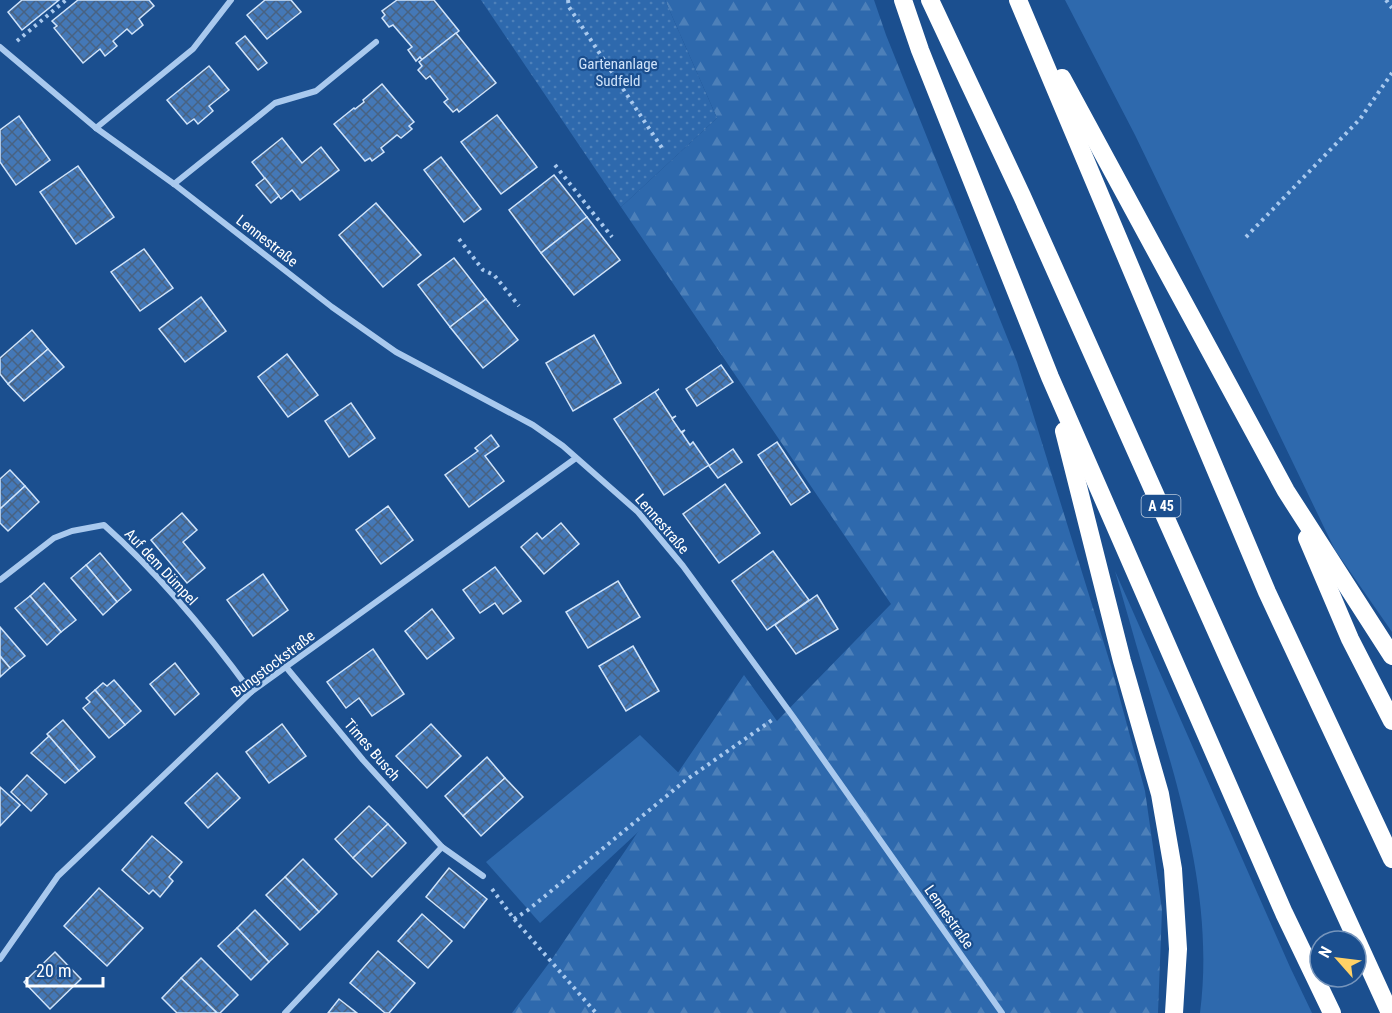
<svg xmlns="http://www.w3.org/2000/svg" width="1392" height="1013" font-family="'Roboto Condensed',sans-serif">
	<defs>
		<pattern id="forest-firs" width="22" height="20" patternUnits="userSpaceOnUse" patternTransform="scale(1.5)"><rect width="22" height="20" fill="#2e69ad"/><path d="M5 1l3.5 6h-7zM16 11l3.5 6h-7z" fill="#4d80b9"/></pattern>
		<pattern id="garden-dots" width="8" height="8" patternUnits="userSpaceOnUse" patternTransform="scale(1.5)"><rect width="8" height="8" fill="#2e69ad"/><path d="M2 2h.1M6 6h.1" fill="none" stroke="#4d80b9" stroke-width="1.8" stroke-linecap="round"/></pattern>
		<pattern id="building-cross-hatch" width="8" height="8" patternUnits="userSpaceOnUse" patternTransform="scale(1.5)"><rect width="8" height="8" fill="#4478b7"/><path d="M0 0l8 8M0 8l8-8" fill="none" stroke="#486282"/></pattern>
	</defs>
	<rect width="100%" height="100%" fill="#1b4f8f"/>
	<g fill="#2e69ad">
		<polygon points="1065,0 1392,0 1392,632 1335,550 1135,135"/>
		<path d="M1115,571L1290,967L1312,1013H1200C1213,912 1186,812 1157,716C1143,668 1129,620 1115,571Z"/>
		<polygon points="640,735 690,784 540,923 486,862"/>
	</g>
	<polygon fill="url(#forest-firs)" points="665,0 874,0 886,35 1017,362 1111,666 1145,791 1162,910 1158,1013 512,1013 552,959 744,675 777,721 891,604 621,207 717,118"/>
	<polygon fill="url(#garden-dots)" points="481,0 665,0 717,118 621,207"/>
	<g fill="url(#building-cross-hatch)" stroke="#cfe3fa" stroke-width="1.5">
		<polygon points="22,0 59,0 22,30 8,12"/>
		<polygon points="78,0 149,0 154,6 139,19 143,25 132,34 127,29 113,41 117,46 105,56 100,49 83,63 54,28 57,26 52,21"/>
		<polygon points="265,0 291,0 301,12 267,39 247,15"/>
		<polygon points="397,0 434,0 459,31 422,60 420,57 416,61 408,50 412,47 393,25 389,27 382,18 385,15 382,11"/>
		<polygon points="456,33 496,83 459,112 457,109 453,112 444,102 448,99 430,76 426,79 418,70 422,66 419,62"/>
		<polygon points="245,36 267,63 258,70 236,43"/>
		<polygon points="209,66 229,90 209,106 213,111 198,124 194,119 187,124 167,100"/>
		<polygon points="382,84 414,122 409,126 412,129 401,138 397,135 381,148 384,152 372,161 370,158 365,161 334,124 354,108 355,109 364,102 363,100"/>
		<polygon points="497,115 537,167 501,194 461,142"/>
		<polygon points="19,116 50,160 16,185 0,162 0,130"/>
		<polygon points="282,138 302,163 321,147 339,170 300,200 292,190 281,199 252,162"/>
		<polygon points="441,157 481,209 464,222 424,170"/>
		<polygon points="78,166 114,217 76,244 40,192"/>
		<polygon points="554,175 587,217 541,253 509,210"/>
		<polygon points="265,178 279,196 271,203 256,185"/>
		<polygon points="376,203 421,255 383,287 339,235"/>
		<polygon points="587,217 620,260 574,295 541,253"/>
		<polygon points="144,249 173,288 140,311 111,272"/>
		<polygon points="454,258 486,299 450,327 418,285"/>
		<polygon points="201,297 226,331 185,362 159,329"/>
		<polygon points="486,299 518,340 483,368 450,327"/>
		<polygon points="32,330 48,349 8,384 0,374 0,358"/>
		<polygon points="594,335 621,383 573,411 546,363"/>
		<polygon points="48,349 64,367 24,401 8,384"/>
		<polygon points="287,354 318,395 288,417 258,377"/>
		<polygon points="721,365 733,382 697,406 686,389"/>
		<polygon points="659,389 655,392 672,418 676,416 672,419 681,432 685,430 682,433 690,445 693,442 709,465 664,495 614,419"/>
		<polygon points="351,403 375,438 349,457 325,421"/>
		<polygon points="491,435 499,446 485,456 504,481 469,507 445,475 478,451 475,448"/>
		<polygon points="777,442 810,492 791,505 758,455"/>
		<polygon points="733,449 742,462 718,478 709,466"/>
		<polygon points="10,470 25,486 0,509 0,479"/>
		<polygon points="725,484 760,533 719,563 683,514"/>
		<polygon points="25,486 39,502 8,531 0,523 0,509"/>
		<polygon points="388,506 413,540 381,564 356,530"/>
		<polygon points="182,513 197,530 183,542 205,568 187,583 151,540"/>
		<polygon points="561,523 579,544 544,574 521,547 537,533 542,539"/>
		<polygon points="773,551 809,600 767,630 732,581"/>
		<polygon points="100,553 131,590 117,602 86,565"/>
		<polygon points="86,565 117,602 103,615 71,578"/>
		<polygon points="495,567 521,601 503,614 495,603 480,613 463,590"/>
		<polygon points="263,574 288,610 253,636 227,600"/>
		<polygon points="618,581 640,617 588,648 566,612"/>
		<polygon points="44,583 76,620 61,632 30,596"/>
		<polygon points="817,595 838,629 796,654 775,625"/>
		<polygon points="30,596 61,632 47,645 15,608"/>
		<polygon points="432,609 454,638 427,659 405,631"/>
		<polygon points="0,627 25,656 10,668 0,656"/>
		<polygon points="633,646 659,691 626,711 599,666"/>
		<polygon points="373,649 404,694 372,716 359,698 346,708 327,682"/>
		<polygon points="0,656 10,668 0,677"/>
		<polygon points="175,663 199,694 175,715 150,684"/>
		<polygon points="114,680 141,711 125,725 95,690 103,683 107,686"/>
		<polygon points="95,690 125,725 109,738 83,708 90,702 86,698"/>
		<polygon points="63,720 95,757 79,771 47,734"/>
		<polygon points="282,724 306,756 269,783 246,752"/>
		<polygon points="431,724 461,756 427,788 396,756"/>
		<polygon points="49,736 79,771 65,783 31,753"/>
		<polygon points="487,757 505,778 463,816 445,796"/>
		<polygon points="217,773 240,798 208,828 185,803"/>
		<polygon points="27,775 47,794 31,811 11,792"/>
		<polygon points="505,778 523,797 481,836 463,816"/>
		<polygon points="0,787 20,805 0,826"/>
		<polygon points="369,806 388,824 353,858 335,839"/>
		<polygon points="388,824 406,843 372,877 353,858"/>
		<polygon points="152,836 182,862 169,877 173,881 160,897 153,890 149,894 122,870"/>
		<polygon points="303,859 337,894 319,912 285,877"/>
		<polygon points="449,868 487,899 464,928 426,897"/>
		<polygon points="285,877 319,912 300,930 266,895"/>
		<polygon points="99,888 143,928 107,966 64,926"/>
		<polygon points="255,910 288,944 269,962 237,928"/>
		<polygon points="422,914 452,941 428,968 398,941"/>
		<polygon points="237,928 269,962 251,980 218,946"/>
		<polygon points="378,951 415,983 389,1013 385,1013 350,983"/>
		<polygon points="55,952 81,979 50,1009 24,982"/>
		<polygon points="201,958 238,995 220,1013 217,1013 181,978"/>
		<polygon points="181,978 217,1013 177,1013 162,998"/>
		<polygon points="339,999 357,1013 328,1013"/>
	</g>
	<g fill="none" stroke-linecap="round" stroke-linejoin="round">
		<g stroke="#a9c9ee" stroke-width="4" stroke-dasharray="3 4.5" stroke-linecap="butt">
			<polyline points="568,0 569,7 664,151"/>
			<polyline points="1386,0 1392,8"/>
			<polyline points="17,41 66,0"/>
			<polyline points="555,165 612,237"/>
			<polyline points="1246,237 1360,119 1392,73"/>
			<polyline points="459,239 483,270 494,275 519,306"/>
			<polyline points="492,889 514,919 596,1013"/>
			<polyline points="514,919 528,910 686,780 775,718"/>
		</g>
		<g stroke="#a9c9ee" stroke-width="6">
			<polyline points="0,47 96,128 174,184 332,307 396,352 533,425 563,446 638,512 683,566 794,718 1002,1013"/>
			<polyline points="96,128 193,49 231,0"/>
			<polyline points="174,184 275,103 316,91 376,42"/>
			<path d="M0,580L54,538L72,531L104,525C159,574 208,633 251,692"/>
			<polyline points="442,847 483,876"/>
			<polyline points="0,959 58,876 251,692 576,458"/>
			<polyline points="285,1013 442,847 363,760 286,667"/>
		</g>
		<g stroke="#fff" stroke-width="18">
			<polyline points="903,0 920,50 1050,377 1284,913 1332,1013"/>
			<polyline points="930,0 1022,196 1230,662 1390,1013"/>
			<polyline points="1018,0 1267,592 1392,859"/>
			<polyline points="1062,78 1286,491 1392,656"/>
			<polyline points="1064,431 1122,661 1160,794 1173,869 1178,949 1174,1013"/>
			<polyline points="1307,538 1350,639 1392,721"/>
		</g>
	</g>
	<g text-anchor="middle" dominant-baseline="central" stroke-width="4.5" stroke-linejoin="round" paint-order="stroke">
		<rect fill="#1b4f8f" stroke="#bbcadd" stroke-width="1.5" x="1141.5" y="495" width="39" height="22" rx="4.5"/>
		<g font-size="14" font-weight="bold" fill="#fff">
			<text x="1161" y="506">A 45</text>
		</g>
		<g font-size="15" fill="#cfe3fa" stroke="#1b4f8f">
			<text x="618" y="64">Gartenanlage<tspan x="618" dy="17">Sudfeld</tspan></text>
		</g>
		<g font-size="15" fill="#fff" stroke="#1b4f8f">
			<text transform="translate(267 241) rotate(38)">Lennestraße</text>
			<text transform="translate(662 524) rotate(49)">Lennestraße</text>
			<text transform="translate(161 567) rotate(47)">Auf dem Dümpel</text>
			<text transform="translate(273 664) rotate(-37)">Bungstockstraße</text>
			<text transform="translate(372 750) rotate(49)">Times Busch</text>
			<text transform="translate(949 917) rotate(55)">Lennestraße</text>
		</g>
	</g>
	<g transform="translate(1338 959) rotate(298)"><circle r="28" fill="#1b4f8f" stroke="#7695bc" stroke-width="1.5"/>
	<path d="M0-4.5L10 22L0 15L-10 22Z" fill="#ffd166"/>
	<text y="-9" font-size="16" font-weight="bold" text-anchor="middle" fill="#ffffff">N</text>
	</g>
	<path d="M27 977v9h76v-9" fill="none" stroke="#ffffff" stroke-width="3"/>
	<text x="36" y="977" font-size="18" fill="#ffffff" stroke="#1b4f8f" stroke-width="4.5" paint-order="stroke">20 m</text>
</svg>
